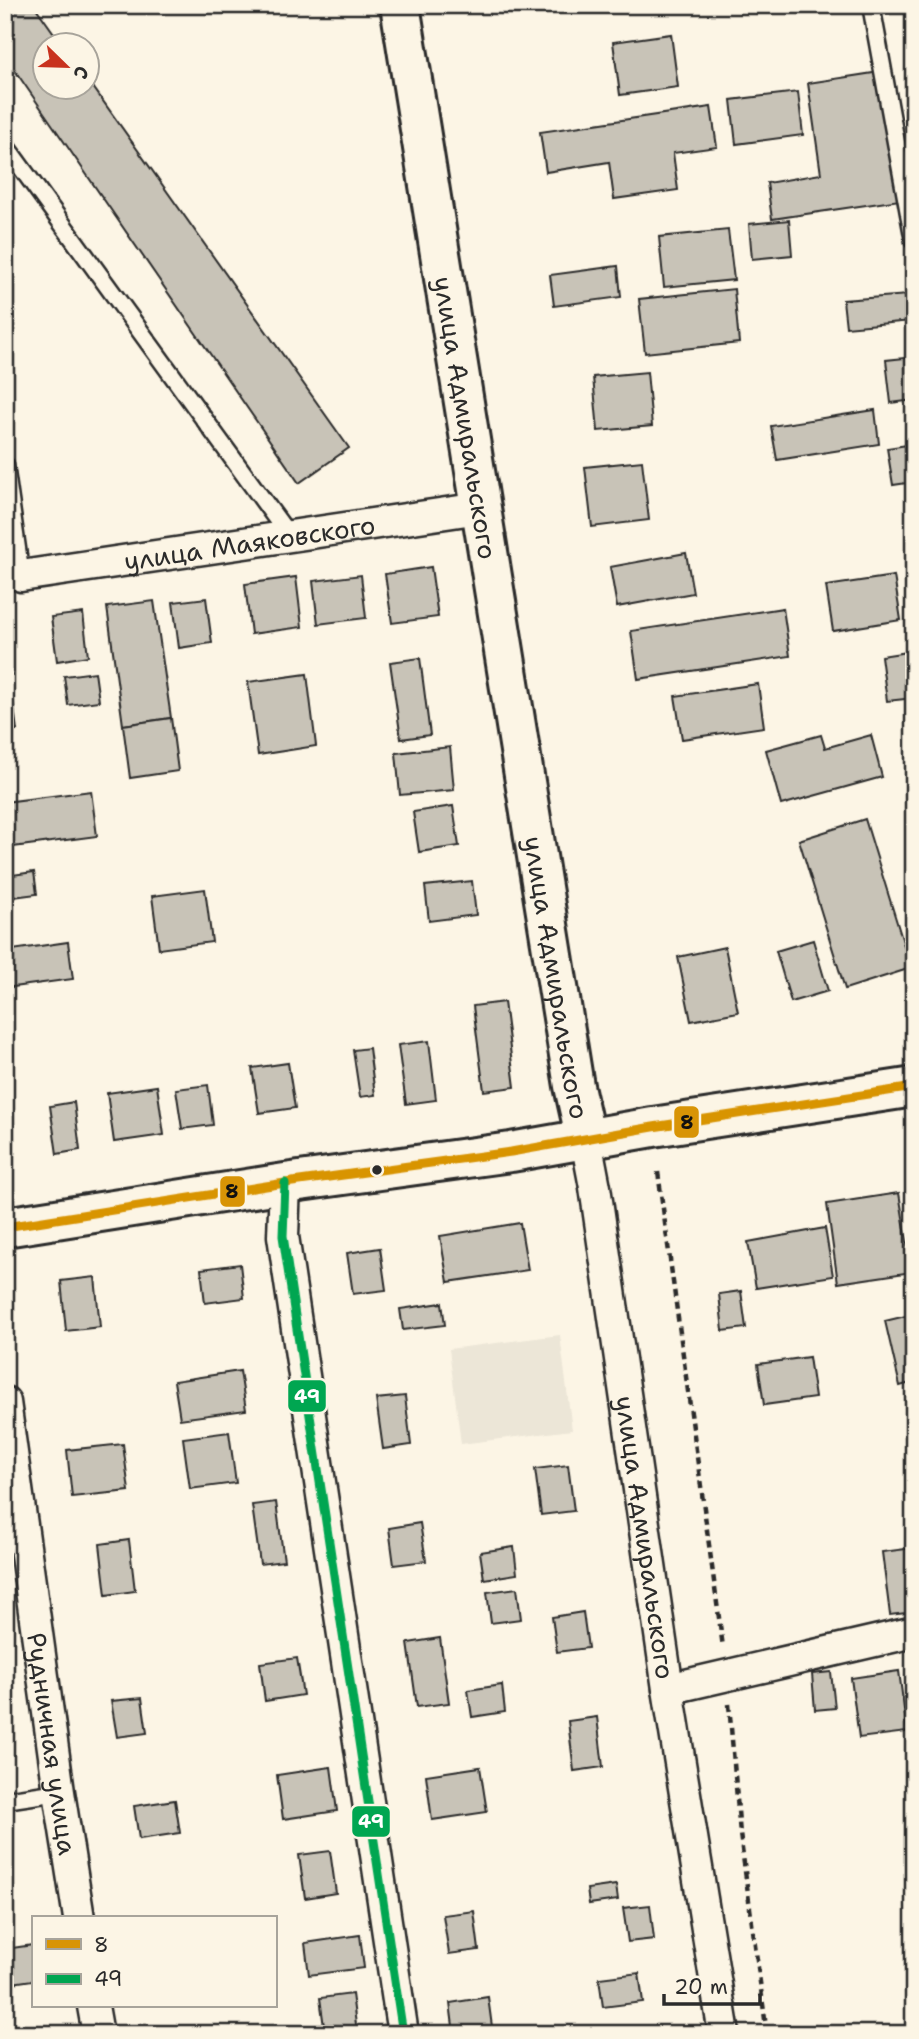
<svg xmlns="http://www.w3.org/2000/svg" width="919" height="2039" font-family="'Shantell Sans',sans-serif">
	<rect width="100%" height="100%" fill="#fcf5e5"/>
	<filter id="ink" filterUnits="userSpaceOnUse"><feTurbulence type="fractalNoise" baseFrequency=".0143" numOctaves="2"/><feDisplacementMap in="SourceGraphic" scale="14" xChannelSelector="R" yChannelSelector="G"/><feConvolveMatrix kernelMatrix="1 2 1 2 8 2 1 2 1" color-interpolation-filters="sRGB"/></filter>
	<g filter="url(#ink)">
		<polygon fill="#ece6d7" points="560,1335 572,1430 461,1444 449,1349"/>
		<g fill="#c8c3b7" stroke="#2b2b2b" stroke-width="2">
			<polygon points="5,5 34,5 63,46 46,46 46,88 88,88 88,80 349,448 299,483 5,56"/>
			<polygon points="671,34 678,87 620,95 613,42"/>
			<polygon points="880,72 900,200 772,219 767,183 821,174 808,83"/>
			<polygon points="798,92 803,135 736,144 731,100"/>
			<polygon points="711,107 717,147 673,153 678,190 614,199 609,162 546,172 540,132"/>
			<polygon points="789,220 792,255 752,259 749,224"/>
			<polygon points="728,230 734,280 664,287 659,237"/>
			<polygon points="618,266 621,297 554,306 550,275"/>
			<polygon points="734,289 739,343 645,353 639,299"/>
			<polygon points="908,295 911,321 846,327 843,300"/>
			<polygon points="914,357 914,400 891,403 886,360"/>
			<polygon points="647,372 652,426 598,431 593,377"/>
			<polygon points="875,410 879,444 777,460 771,426"/>
			<polygon points="914,444 914,482 893,485 887,448"/>
			<polygon points="642,461 649,520 592,527 585,467"/>
			<polygon points="686,553 693,593 617,607 610,567"/>
			<polygon points="431,567 438,617 392,623 385,574"/>
			<polygon points="361,575 366,618 318,624 313,581"/>
			<polygon points="894,576 901,620 833,631 826,586"/>
			<polygon points="296,577 302,627 251,634 245,584"/>
			<polygon points="206,598 212,643 179,648 173,602"/>
			<polygon points="154,601 171,718 123,725 107,607"/>
			<polygon points="783,608 790,656 638,679 631,631"/>
			<polygon points="83,613 88,656 57,661 51,617"/>
			<polygon points="5,628 12,675 5,676"/>
			<polygon points="914,651 914,698 887,701 881,656"/>
			<polygon points="420,658 430,735 401,739 390,662"/>
			<polygon points="95,672 99,701 68,705 64,676"/>
			<polygon points="307,674 316,746 258,755 248,682"/>
			<polygon points="758,684 764,727 682,739 675,696"/>
			<polygon points="12,693 17,730 5,731 5,694"/>
			<polygon points="171,718 178,771 130,778 123,725"/>
			<polygon points="821,735 825,748 871,735 882,777 781,805 766,750"/>
			<polygon points="450,747 454,790 400,795 396,753"/>
			<polygon points="91,791 97,836 5,848 5,802"/>
			<polygon points="453,806 459,846 419,852 413,812"/>
			<polygon points="865,819 911,968 845,989 799,840"/>
			<polygon points="34,872 37,894 5,898 5,876"/>
			<polygon points="472,881 476,915 429,921 425,886"/>
			<polygon points="205,889 212,942 159,949 152,896"/>
			<polygon points="813,940 828,991 791,1002 776,951"/>
			<polygon points="68,942 73,979 5,988 5,951"/>
			<polygon points="725,947 738,1012 691,1021 678,957"/>
			<polygon points="504,1002 515,1087 484,1091 473,1006"/>
			<polygon points="429,1041 436,1100 406,1104 398,1045"/>
			<polygon points="369,1048 375,1095 360,1097 353,1050"/>
			<polygon points="288,1063 295,1108 259,1113 252,1068"/>
			<polygon points="208,1085 213,1125 182,1129 176,1089"/>
			<polygon points="157,1086 164,1135 114,1142 107,1093"/>
			<polygon points="74,1102 80,1150 57,1154 50,1106"/>
			<polygon points="899,1193 912,1272 838,1283 827,1204"/>
			<polygon points="910,1196 914,1196 914,1237"/>
			<polygon points="520,1223 528,1270 448,1282 440,1236"/>
			<polygon points="825,1228 833,1276 756,1288 748,1242"/>
			<polygon points="380,1248 386,1290 353,1294 347,1253"/>
			<polygon points="240,1264 244,1298 205,1303 201,1269"/>
			<polygon points="95,1277 100,1327 66,1331 61,1281"/>
			<polygon points="741,1291 746,1328 723,1331 719,1294"/>
			<polygon points="442,1303 445,1325 403,1330 400,1309"/>
			<polygon points="914,1314 914,1382 900,1386 885,1321"/>
			<polygon points="809,1357 815,1398 764,1405 758,1364"/>
			<polygon points="240,1371 246,1410 180,1419 174,1381"/>
			<polygon points="405,1396 411,1445 383,1449 376,1399"/>
			<polygon points="229,1432 236,1483 190,1489 183,1438"/>
			<polygon points="123,1444 129,1491 72,1497 67,1450"/>
			<polygon points="568,1465 574,1511 541,1515 535,1469"/>
			<polygon points="276,1502 284,1561 260,1564 252,1505"/>
			<polygon points="420,1523 426,1561 394,1565 389,1528"/>
			<polygon points="129,1540 135,1591 106,1595 100,1544"/>
			<polygon points="514,1547 517,1574 484,1579 480,1552"/>
			<polygon points="914,1548 914,1612 890,1615 882,1552"/>
			<polygon points="517,1588 521,1619 491,1623 487,1592"/>
			<polygon points="583,1612 588,1648 557,1652 552,1617"/>
			<polygon points="440,1638 449,1703 417,1707 408,1643"/>
			<polygon points="297,1658 303,1695 265,1701 260,1663"/>
			<polygon points="899,1671 907,1732 859,1738 851,1678"/>
			<polygon points="831,1672 835,1708 815,1710 812,1674"/>
			<polygon points="502,1685 505,1712 472,1717 468,1690"/>
			<polygon points="142,1698 147,1733 117,1737 111,1701"/>
			<polygon points="597,1717 603,1767 574,1771 568,1721"/>
			<polygon points="331,1767 337,1811 283,1819 277,1775"/>
			<polygon points="480,1767 487,1812 432,1820 426,1775"/>
			<polygon points="175,1800 180,1833 139,1839 134,1806"/>
			<polygon points="330,1851 336,1893 305,1898 299,1855"/>
			<polygon points="616,1885 618,1900 589,1904 587,1889"/>
			<polygon points="650,1905 654,1939 628,1942 623,1908"/>
			<polygon points="474,1911 479,1950 449,1954 443,1915"/>
			<polygon points="360,1935 364,1968 309,1975 305,1943"/>
			<polygon points="33,1945 33,1980 5,1984 5,1949"/>
			<polygon points="639,1973 643,2002 603,2007 599,1978"/>
			<polygon points="352,1994 357,2032 325,2034 320,1998"/>
			<polygon points="488,1997 493,2034 454,2034 450,2003"/>
		</g>
		<g fill="none" stroke-linecap="round" stroke-linejoin="round">
			<g stroke="#2b2b2b" stroke-width="21">
				<g id="service">
					<polyline points="871,5 914,241"/>
					<polyline points="5,145 289,536"/>
					<polyline points="5,465 21,576"/>
					<polyline points="5,1800 59,1792"/>
				</g>
			</g>
			<g stroke="#2b2b2b" stroke-width="35">
				<g id="minor">
					<path id="s1" d="M21,576L480,508"/>
					<path id="s2" d="M586,1140L595,1187L668,1689L724,2034"/>
					<polyline points="285,1183 283,1236 403,2034"/>
					<path id="s3" d="M5,1402L59,1792L79,1918"/>
					<polyline points="668,1689 914,1632"/>
					<polyline points="93,2006 98,2034"/>
				</g>
			</g>
			<g stroke="#2b2b2b" stroke-width="44">
				<g id="tertiary">
					<path id="s4" d="M400,5L574,1086L586,1140"/>
				</g>
			</g>
			<g stroke="#2b2b2b" stroke-width="44">
				<polyline id="secondary" points="5,1227 285,1183 511,1152 653,1127 914,1087"/>
			</g>
			<g stroke="#2b2b2b" stroke-width="4.5" stroke-dasharray="7 5" stroke-linecap="butt">
				<polyline points="658,1172 723,1647"/>
				<polyline points="729,1704 740,1834 767,2034"/>
			</g>
			<use href="#service" stroke="#fcf5e5" stroke-width="16"/>
			<use href="#minor" stroke="#fcf5e5" stroke-width="30"/>
			<use href="#tertiary" stroke="#fcf5e5" stroke-width="38"/>
			<use href="#secondary" stroke="#fcf5e5" stroke-width="38"/>
			<g stroke="#fcf5e5" stroke-width="14">
				<polyline id="bus-1" points="5,1227 285,1183 511,1152 653,1127 914,1087"/>
			</g>
			<g stroke="#fcf5e5" stroke-width="14">
				<polyline id="bus-2" points="285,1183 283,1236 403,2034"/>
			</g>
			<use href="#bus-1" stroke="#d89406" stroke-width="9"/>
			<use href="#bus-2" stroke="#00a651" stroke-width="9"/>
		</g>
	</g>
	<circle fill="#2b2b2b" stroke="#fcf5e5" stroke-width="2.5" cx="377" cy="1170" r="6"/>
	<g text-anchor="middle" dominant-baseline="central" stroke-width="5" stroke-linejoin="round" paint-order="stroke">
		<g font-size="26" fill="#2b2b2b" stroke="#fcf5e5">
			<text stroke="none"><textPath href="#s4" startOffset="418">улица Адмиральского</textPath></text>
			<text stroke="none"><textPath href="#s1" startOffset="231">улица Маяковского</textPath></text>
			<text stroke="none"><textPath href="#s4" startOffset="985">улица Адмиральского</textPath></text>
			<text stroke="none"><textPath href="#s2" startOffset="402">улица Адмиральского</textPath></text>
			<text stroke="none"><textPath href="#s3" startOffset="345">Рудничная улица</textPath></text>
		</g>
	</g>
	<g stroke="#fcf5e5" stroke-width="2.5">
		<rect x="673" y="1105" width="27" height="34" rx="7" fill="#d89406"/>
		<rect x="219" y="1175" width="27" height="33" rx="7" fill="#d89406"/>
		<rect x="287" y="1379" width="40" height="34" rx="7" fill="#00a651"/>
		<rect x="351" y="1805" width="40" height="33" rx="7" fill="#00a651"/>
	</g>
	<g font-size="19" text-anchor="middle" font-weight="bold" fill="#fff">
		<text x="307" y="1403">49</text>
		<text x="371" y="1828">49</text>
	</g>
	<g font-size="19" text-anchor="middle" font-weight="bold" fill="#111">
		<text x="687" y="1129">8</text>
		<text x="232" y="1198">8</text>
	</g>
	<rect width="919" height="2039" fill="none" stroke="#fcf5e5" stroke-width="28"/>
	<rect x="14" y="14" width="891" height="2011" fill="none" stroke="#2b2b2b" stroke-width="2.5" filter="url(#ink)"/>
	<rect x="32" y="1916" width="245" height="91" fill="#fcf5e5" stroke="#a8a49b" stroke-width="2"/>
	<rect x="46" y="1939" width="35" height="10" fill="#d89406" stroke="#a8a49b" stroke-width="2"/>
	<text x="94" y="1952" font-size="21" fill="#2b2b2b">8</text>
	<rect x="46" y="1974" width="35" height="10" fill="#00a651" stroke="#a8a49b" stroke-width="2"/>
	<text x="94" y="1986" font-size="21" fill="#2b2b2b">49</text>
	<g transform="translate(66 66) rotate(113)"><circle r="33" fill="#fcf5e5" stroke="#a8a49b" stroke-width="2"/>
	<path d="M0-5L12 26L0 18L-12 26Z" fill="#c8321e"/>
	<text y="-10" font-size="19" font-weight="bold" text-anchor="middle" fill="#2b2b2b">С</text>
	</g>
	<path d="M664 1994v10h96v-10" fill="none" stroke="#2b2b2b" stroke-width="3.5"/>
	<text x="674" y="1994" font-size="21" fill="#2b2b2b" stroke="#fcf5e5" stroke-width="5" paint-order="stroke">20 m</text>
</svg>
